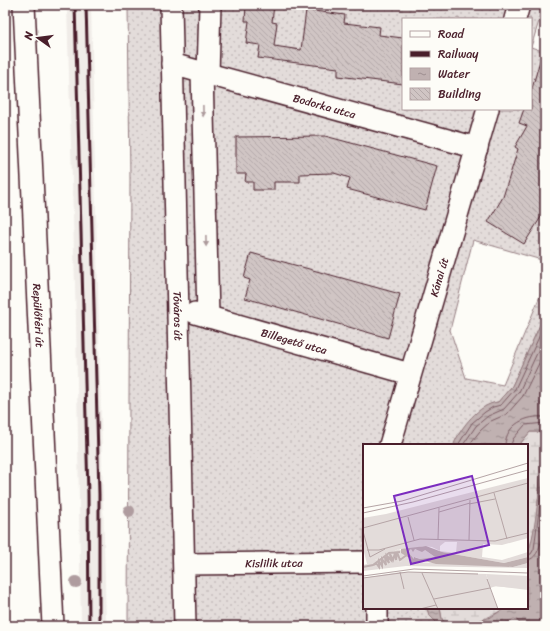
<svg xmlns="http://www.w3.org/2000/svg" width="550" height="631" font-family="Sriracha,sans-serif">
	<defs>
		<pattern id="grass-dots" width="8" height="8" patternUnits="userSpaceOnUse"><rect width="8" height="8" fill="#e3dcda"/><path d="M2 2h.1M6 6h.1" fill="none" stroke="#c4bcbb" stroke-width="1.8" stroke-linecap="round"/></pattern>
		<pattern id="wetland-marsh" width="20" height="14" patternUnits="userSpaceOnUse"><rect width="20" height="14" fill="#e3dcda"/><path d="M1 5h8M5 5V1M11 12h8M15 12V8" fill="none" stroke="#c4bcbb"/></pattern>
		<pattern id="water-ripples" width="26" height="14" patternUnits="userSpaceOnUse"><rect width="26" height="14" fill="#c0b1b1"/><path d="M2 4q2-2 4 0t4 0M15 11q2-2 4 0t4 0" fill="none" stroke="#9e8f90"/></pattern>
		<pattern id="building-back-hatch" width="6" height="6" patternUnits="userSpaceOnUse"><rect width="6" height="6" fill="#d0c5c4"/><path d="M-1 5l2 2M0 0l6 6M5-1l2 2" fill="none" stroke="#b4a9a9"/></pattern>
	</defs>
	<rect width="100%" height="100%" fill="#fdfcf7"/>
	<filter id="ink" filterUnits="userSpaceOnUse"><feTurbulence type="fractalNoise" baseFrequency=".025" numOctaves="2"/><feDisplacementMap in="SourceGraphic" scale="8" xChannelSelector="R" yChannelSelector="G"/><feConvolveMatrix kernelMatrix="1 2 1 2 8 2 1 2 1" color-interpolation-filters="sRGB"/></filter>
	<g filter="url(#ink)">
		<polygon fill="#f0ece8" points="67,5 91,5 106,626 81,626 76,321"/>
		<path fill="url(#grass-dots)" stroke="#967e82" fill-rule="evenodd" d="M128,5H544L531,47L545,52V261L473,240L450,330L466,378L503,385L545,284V314L512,386L498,402C481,404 459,429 454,445H364V608H427L429,615L437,623V626H128L130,179ZM403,19H531V109H403Z"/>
		<g fill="url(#wetland-marsh)" stroke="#967e82">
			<path d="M530,432H542L543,438C542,459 537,540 527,554V445H519Z"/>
			<path d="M440,608H505C486,620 469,626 447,626L442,619Z"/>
		</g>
		<g fill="url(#water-ripples)" stroke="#91777b">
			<path d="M545,314V626L521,625L517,620L514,619L500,626H465L491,617L505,608H527V554C536,541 544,450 542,432H530L519,445L454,444C461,427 479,404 498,402L512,386Z"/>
			<polygon points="427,608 440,608 442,619 447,626 437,626 437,623 429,615"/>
		</g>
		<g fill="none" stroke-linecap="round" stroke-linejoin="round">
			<g stroke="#795961" stroke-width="1">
				<polyline points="458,445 472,423 485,412 493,407 501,405 515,389 545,324"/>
				<polyline points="463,445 476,426 488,416 504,409 519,392 545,336"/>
				<polyline points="469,445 480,431 491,421 507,414 523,396 545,351"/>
				<path d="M505,445C506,424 527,415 545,417"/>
				<polyline points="511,445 513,439 525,425 545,423"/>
				<polyline points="527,555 531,554 534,549 545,464"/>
				<path d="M527,560C544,559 543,522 545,508"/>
			</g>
		</g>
		<g fill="url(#building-back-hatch)" stroke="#4a1f2b">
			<polygon points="246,5 274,5 272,22 277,23 274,46 301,50 306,10 345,15 344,23 380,27 379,35 403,38 403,84 338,76 338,68 258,58 260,45 246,43 249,21 245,21"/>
			<polygon points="541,57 545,58 545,204 541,217 524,244 488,222 503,197 518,149 515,147 527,126 519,123 524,109 531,109 531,92"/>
			<polygon points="325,136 437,166 425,210 347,189 350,178 334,173 300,174 300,182 274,182 274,190 253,190 253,182 245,182 246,174 236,174 236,137"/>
			<polygon points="251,253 400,294 388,338 245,298 250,280 244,278"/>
		</g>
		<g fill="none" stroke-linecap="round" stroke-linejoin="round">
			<g stroke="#4a1f2b" stroke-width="24">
				<g id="minor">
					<path id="s1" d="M24,5L53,626"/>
					<path id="s2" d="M171,5L185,626"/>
					<polyline points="515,19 519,5"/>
					<path id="s3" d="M172,64L477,148"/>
					<polyline points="202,72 208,317"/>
					<polyline points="208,74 210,5"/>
					<path id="s4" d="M195,313L410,374"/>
					<path id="s5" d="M390,445L488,109"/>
					<path id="s6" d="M185,564L364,562"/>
					<polyline points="377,608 377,626"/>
				</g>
			</g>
			<use href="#minor" stroke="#fdfcf7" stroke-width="21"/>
			<g stroke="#4a1f2b" stroke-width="3">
				<polyline points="75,5 88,494 89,626"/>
				<polyline points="86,5 99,494 99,626"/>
			</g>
		</g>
		<g fill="#af9c9f">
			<circle cx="129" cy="511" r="6"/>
			<circle cx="76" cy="582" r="6"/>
		</g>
		<defs><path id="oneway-solid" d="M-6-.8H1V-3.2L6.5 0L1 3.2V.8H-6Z"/></defs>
		<g fill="#ac999b">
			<use href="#oneway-solid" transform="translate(203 111) rotate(89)"/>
			<use href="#oneway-solid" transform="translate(206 241) rotate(89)"/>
		</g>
	</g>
	<g text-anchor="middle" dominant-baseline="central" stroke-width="3" stroke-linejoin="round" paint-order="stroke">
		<g font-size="11" fill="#4a1f2b" stroke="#fdfcf7">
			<text stroke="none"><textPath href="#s3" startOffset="158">Bodorka utca</textPath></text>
			<text stroke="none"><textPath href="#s5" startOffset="175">Kánai út</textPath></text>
			<text stroke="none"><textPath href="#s1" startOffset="311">Repülőtéri út</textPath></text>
			<text stroke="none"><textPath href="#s2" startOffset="311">Tóváros út</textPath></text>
			<text stroke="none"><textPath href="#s4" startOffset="103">Billegető utca</textPath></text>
			<text stroke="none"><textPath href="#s6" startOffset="89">Kislilik utca</textPath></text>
		</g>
	</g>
	<g transform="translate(363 444)">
		<rect width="165" height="165" fill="#fdfcf7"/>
		<path d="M165,34V94L139,101L120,100L119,113L139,116L165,108V113L141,119L79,108L69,103L60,102L45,106L36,105L12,116L150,123L165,119V124L43,122L0,127V121L4,120L0,104V74L23,70ZM82,98H94L93,109L77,107V102ZM123,130L165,132V146L133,142V139H126Z" fill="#e3dcda" fill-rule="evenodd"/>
		<path d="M36,105L48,115L47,120L36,117L14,124L10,122L12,116ZM48,105L62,106L72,113L57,115L52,113L51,115L45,108Z" fill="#e3dcda"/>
		<path d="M129,139L165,142V145L129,142Z" fill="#e3dcda"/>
		<path d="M37,128L123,130L126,139H133V142L127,144L135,165H0V134Z" fill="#e3dcda"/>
		<path d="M63,102L79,108L141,119L165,113V119L150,123L73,120L62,117L47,120L48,115L38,109V105ZM48,105L50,108L52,105L59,108L62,106L72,113L57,115L51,113V115L45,108Z" fill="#c0b1b1" fill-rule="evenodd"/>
		<path fill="none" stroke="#c0b1b1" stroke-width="2" d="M11,121L13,119L16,123V117L19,122V115L23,121L22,113L26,119L24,112L28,116L27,110L30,116L32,109L33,116L34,108L37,116L45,110M0,123L10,121L26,109L37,108"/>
		<path fill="none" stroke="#b5a4a5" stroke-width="1" d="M131,49L144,95M106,60L132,55M0,64L39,57L165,19M76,68L107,59M0,69L50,58L165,26M45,73L51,96M0,84L165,39M0,87L7,113L22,105M75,95L76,64M106,96L107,56M4,106H16L57,95L132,97L165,89M37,128L41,145M59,129L75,165M0,132L51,125L165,129M0,134L45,128L115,130M124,135L135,165M71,155L127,144M57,165L73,161"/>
		<path fill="#7b2cbf" fill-opacity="0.15" stroke="#7b2cbf" stroke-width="2" d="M109,32L126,101L48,120L31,52Z"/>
		<rect width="165" height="165" fill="none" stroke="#4a1f2b" stroke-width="2"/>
	</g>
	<rect width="550" height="631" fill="none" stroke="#fdfcf7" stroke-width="20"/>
	<rect x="10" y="10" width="530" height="611" fill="none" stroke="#4a1f2b" stroke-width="1.5" filter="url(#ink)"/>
	<rect x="402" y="18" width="130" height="92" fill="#fdfcf7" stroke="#b5a4a5"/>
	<rect x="410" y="31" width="20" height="6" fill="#fdfcf7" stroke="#b5a4a5"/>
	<text x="438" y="38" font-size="12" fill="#4a1f2b">Road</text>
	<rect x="410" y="51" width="20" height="6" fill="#4a1f2b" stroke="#b5a4a5"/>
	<text x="438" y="58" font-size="12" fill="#4a1f2b">Railway</text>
	<rect x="410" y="68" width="20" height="12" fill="url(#water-ripples)" stroke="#b5a4a5"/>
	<text x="438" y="78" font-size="12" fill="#4a1f2b">Water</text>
	<rect x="410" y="88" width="20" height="12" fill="url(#building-back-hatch)" stroke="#b5a4a5"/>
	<text x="438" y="98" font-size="12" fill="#4a1f2b">Building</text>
	<g transform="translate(38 38) rotate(284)" stroke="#fdfcf7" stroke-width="3" paint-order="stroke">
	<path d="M0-3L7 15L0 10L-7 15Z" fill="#4a1f2b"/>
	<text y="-6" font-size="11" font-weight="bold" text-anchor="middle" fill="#4a1f2b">N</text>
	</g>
</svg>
